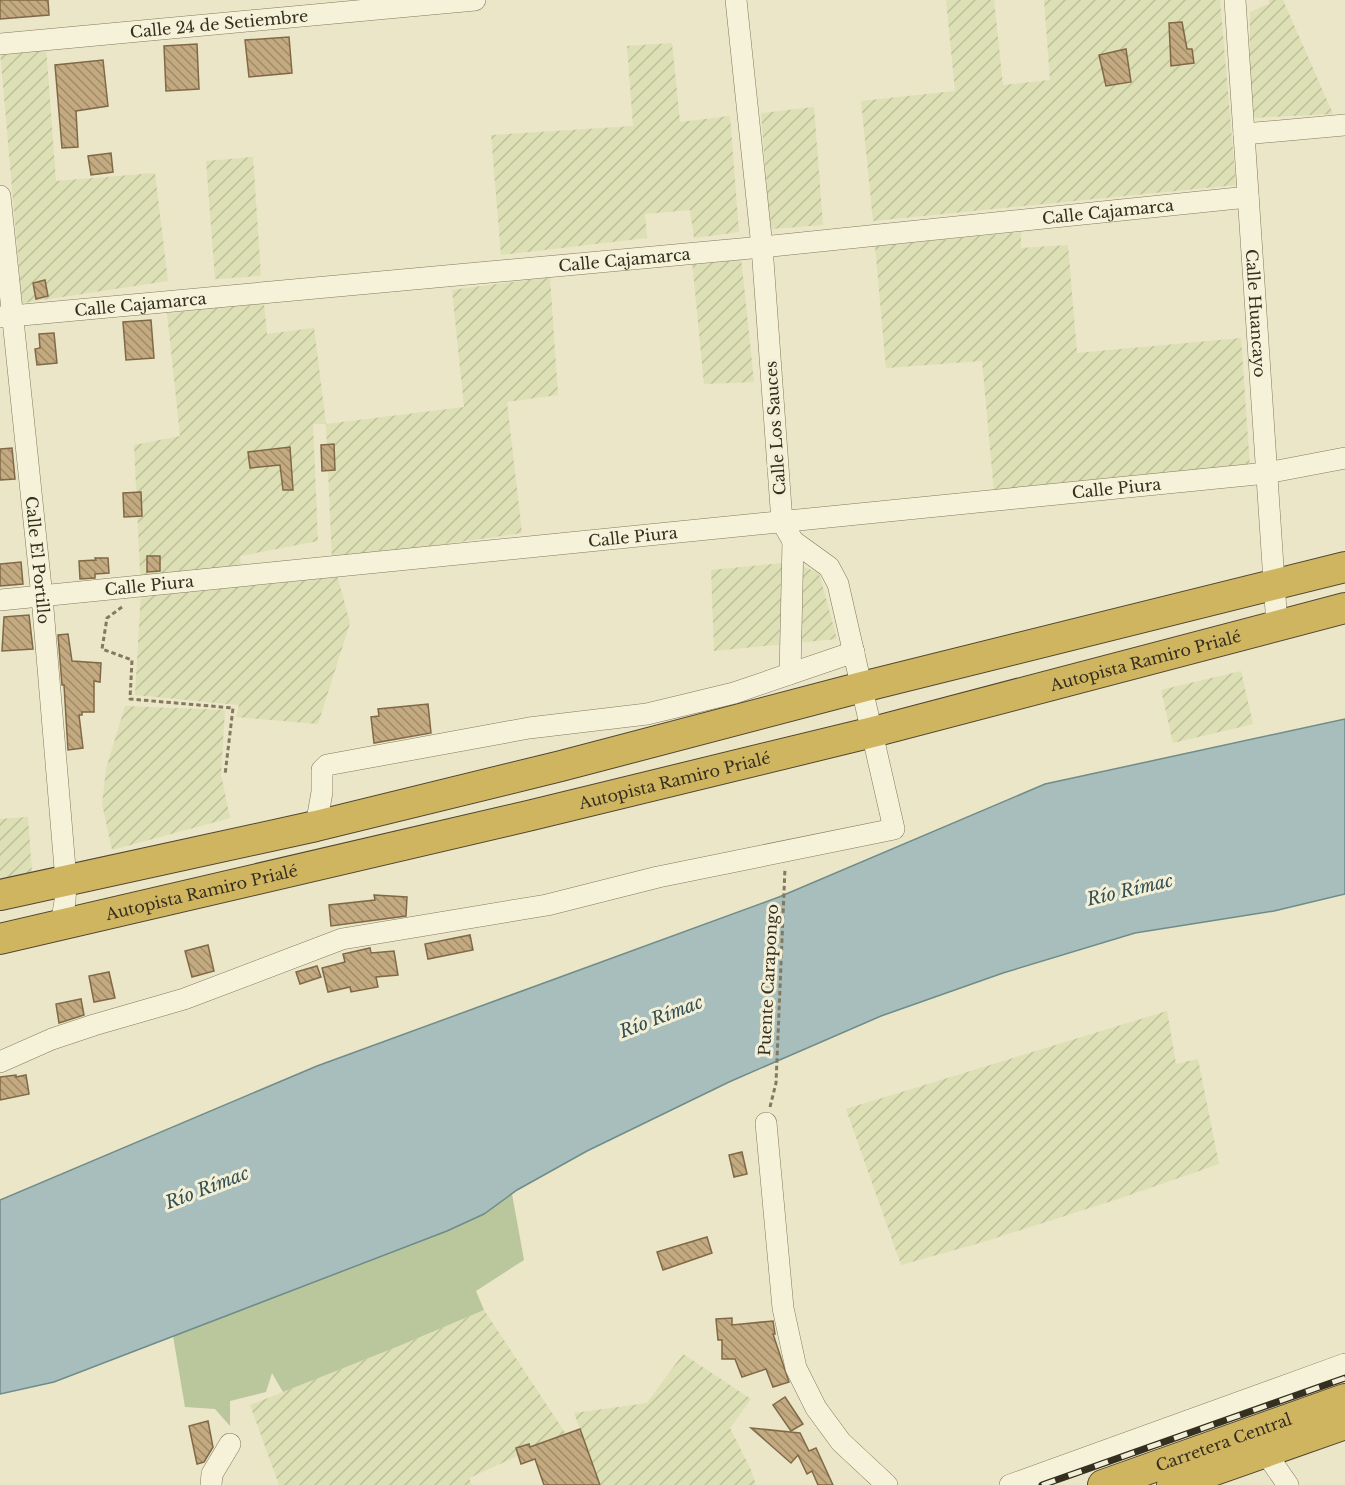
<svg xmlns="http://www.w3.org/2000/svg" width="1345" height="1485" font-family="'Libre Baskerville',serif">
	<defs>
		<pattern id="farmland-furrows" width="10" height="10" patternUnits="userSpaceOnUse" patternTransform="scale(1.5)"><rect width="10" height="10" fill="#dddfb5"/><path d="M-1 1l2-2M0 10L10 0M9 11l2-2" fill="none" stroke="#bec09b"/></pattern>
		<pattern id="building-back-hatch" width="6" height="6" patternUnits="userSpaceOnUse" patternTransform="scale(1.5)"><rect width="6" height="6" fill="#c4aa81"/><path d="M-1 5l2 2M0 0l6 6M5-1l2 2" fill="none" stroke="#a08b69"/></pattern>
	</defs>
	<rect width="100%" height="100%" fill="#eae6c7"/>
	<g fill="url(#farmland-furrows)" fill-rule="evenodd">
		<polygon points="946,0 994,0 1003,85 1050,80 1044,0 1220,0 1236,185 873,221 861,101 955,91"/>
		<polygon points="1269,0 1283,0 1333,114 1249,118 1250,12 1269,4"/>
		<polygon points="672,43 680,122 730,116 739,232 694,238 690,210 645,214 647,238 501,255 491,135 633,126 627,46"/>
		<polygon points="46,47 56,181 155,173 168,281 22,303 0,51"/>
		<polygon points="814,107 823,225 770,229 761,113"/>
		<polygon points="253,157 261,276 215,279 206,161"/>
		<polygon points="1021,232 1021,248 1068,245 1077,353 1241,338 1250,468 994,492 982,361 886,368 875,246"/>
		<polygon points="741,257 754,382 704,384 692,261"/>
		<path d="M550,277L558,395L507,402L522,533L333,560L350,623L318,724L236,717L239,705L135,695L141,592L134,445L180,436L167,313L264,303L267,334L314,328L326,424L464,407L452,290ZM313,424H326L332,560L242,575L240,556L318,541Z"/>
		<polygon points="792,562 819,573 837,639 714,651 711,570"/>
		<polygon points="1241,671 1253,724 1173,743 1161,690"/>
		<polygon points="125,706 225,710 221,774 230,818 112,850 102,804 106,769"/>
		<polygon points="28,817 32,873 0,878 0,819"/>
		<polygon points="1167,1011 1176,1064 1198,1059 1219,1164 1118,1199 983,1242 901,1265 846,1109"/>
		<polygon points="484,1310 566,1434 469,1478 472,1485 279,1485 250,1405 399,1346"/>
		<polygon points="683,1354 751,1399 730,1428 751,1470 756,1485 601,1485 574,1413 647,1403"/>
	</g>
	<polygon fill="#bac79c" points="512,1194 524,1260 476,1291 484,1310 399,1346 283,1392 272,1373 266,1392 230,1401 230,1426 215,1409 185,1407 173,1336 447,1231 484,1214"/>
	<polygon fill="#a8bebc" stroke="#6f8c8a" stroke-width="1.5" points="1345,719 1345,894 1274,911 1135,933 1003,973 881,1016 729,1082 587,1151 517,1190 484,1214 447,1231 54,1382 0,1394 0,1200 317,1066 779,897 1045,784"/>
	<g fill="url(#building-back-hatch)" stroke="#806946" stroke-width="1.5">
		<polygon points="0,0 48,0 49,15 0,19"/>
		<polygon points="1182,22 1187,49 1192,49 1194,63 1171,66 1169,23"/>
		<polygon points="289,37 292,73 249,77 245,40"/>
		<polygon points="197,44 199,89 166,91 164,46"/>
		<polygon points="1126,49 1131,82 1106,86 1099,55"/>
		<polygon points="103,60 108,106 76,111 78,147 62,148 55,65"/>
		<polygon points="111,153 113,172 91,175 88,156"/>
		<polygon points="45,280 48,296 36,299 33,283"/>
		<polygon points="151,320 154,358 126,360 123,322"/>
		<polygon points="54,333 57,363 37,365 35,349 40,348 39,334"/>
		<polygon points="334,444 335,470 322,471 321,445"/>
		<polygon points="290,447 293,490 283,490 280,465 250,468 248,452"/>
		<polygon points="12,448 15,479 0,480 0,449"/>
		<polygon points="141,492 142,516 124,517 123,493"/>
		<polygon points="147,556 160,556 160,571 147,572"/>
		<polygon points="95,558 108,558 109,573 95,574 95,578 80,579 79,561 96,560"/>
		<polygon points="21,562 23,584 0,586 0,564"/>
		<polygon points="29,615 33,649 2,651 4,617"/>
		<polygon points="68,634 72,661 101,663 100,682 94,681 94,712 82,712 82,715 79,715 83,748 68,750 64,685 62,685 58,635"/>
		<polygon points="428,704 431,733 374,743 371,717 379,716 378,709"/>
		<polygon points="374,895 407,897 406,916 331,926 329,905 375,900"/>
		<polygon points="470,935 473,950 428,959 425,944"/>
		<polygon points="208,945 214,971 192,977 185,951"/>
		<polygon points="370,948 371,953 394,951 398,975 376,977 378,987 351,992 350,987 328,992 322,968 345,962 343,954"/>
		<polygon points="317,966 321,977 300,984 296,972"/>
		<polygon points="109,972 115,998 94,1002 89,976"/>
		<polygon points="81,999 84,1015 59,1023 56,1004"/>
		<polygon points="16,1075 16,1077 26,1075 29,1094 0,1100 0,1077"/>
		<polygon points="742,1152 747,1174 734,1177 729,1155"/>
		<polygon points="707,1237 712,1253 663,1270 657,1252"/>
		<polygon points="732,1318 732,1325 773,1321 775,1334 773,1334 789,1382 773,1387 766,1369 742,1377 735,1359 722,1359 722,1340 718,1340 716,1319"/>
		<polygon points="785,1397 803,1424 791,1431 773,1405"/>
		<polygon points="208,1421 213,1447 204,1462 197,1464 189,1426"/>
		<polygon points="751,1428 800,1433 809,1451 816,1448 833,1485 818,1485 812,1471 807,1474 798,1455 791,1463"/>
		<polygon points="580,1429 600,1485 544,1485 535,1459 521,1464 516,1448 529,1444 530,1447"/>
	</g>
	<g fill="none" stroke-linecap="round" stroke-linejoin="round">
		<g stroke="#84795e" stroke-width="22">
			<g id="minor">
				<path id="s1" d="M1235,0L1277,626"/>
				<path id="s2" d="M0,44L475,0"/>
				<polyline points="1244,134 1345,125"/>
				<path id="s3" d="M0,196L42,597L66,880L65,901L61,925"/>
				<path id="s4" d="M0,317L762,247L1248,197"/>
				<path id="s5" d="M0,600L1267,473L1345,458"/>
				<polyline points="790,674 793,541"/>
				<polyline points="316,826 322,792 322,770 327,765 529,728 647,714 734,693 854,652"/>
				<polyline points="0,1062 52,1039 94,1025 184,999 342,939 547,905 658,877 894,829 838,584 829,567 793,541 782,522 762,247 736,0"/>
				<polyline points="766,1123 783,1308 796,1368 816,1408 841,1442 887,1485"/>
				<polyline points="1265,1452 1288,1485"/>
				<polyline points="211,1485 212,1474 230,1444"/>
				<polyline points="1010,1485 1345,1364"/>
			</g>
		</g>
		<g stroke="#524732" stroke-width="32">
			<g id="highway">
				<polyline points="0,895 316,826 561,766 862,687 1345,567"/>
				<path id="s6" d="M0,939L532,815L873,732L1345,608"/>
				<path id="s7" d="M1103,1485L1345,1399"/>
				<polyline points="1172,1485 1345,1424"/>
			</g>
		</g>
		<g stroke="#84795e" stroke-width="3" stroke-dasharray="4.5 3" stroke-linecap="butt">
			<polyline points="122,607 107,618 102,649 132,660 130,699 233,708 225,775"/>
			<polyline points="770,1107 776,1083 785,868"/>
		</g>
		<use href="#minor" stroke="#f5f2d9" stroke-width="21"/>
		<use href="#highway" stroke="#d0b561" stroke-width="30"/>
		<g stroke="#352f20" stroke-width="7">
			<polyline id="rail" points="1042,1485 1345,1378"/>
		</g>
		<use href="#rail" stroke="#f2efd6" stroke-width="4.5" stroke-dasharray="14" stroke-linecap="butt"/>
	</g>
	<g text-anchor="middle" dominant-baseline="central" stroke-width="6" stroke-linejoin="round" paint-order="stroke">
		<g font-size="16" fill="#352f20" stroke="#f2efd6">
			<text stroke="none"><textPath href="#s2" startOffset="220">Calle 24 de Setiembre</textPath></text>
			<text stroke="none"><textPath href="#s4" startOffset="1113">Calle Cajamarca</textPath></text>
			<text stroke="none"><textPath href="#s4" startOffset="627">Calle Cajamarca</textPath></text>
			<text stroke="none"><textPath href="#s4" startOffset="141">Calle Cajamarca</textPath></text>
			<text stroke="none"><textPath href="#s1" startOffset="314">Calle Huancayo</textPath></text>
			<text transform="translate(775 428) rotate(-94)">Calle Los Sauces</text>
			<text stroke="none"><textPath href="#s5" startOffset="1122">Calle Piura</textPath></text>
			<text stroke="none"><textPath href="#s5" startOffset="636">Calle Piura</textPath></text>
			<text stroke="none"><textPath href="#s3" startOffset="366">Calle El Portillo</textPath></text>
			<text stroke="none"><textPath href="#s5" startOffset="150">Calle Piura</textPath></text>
			<text stroke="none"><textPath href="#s6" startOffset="1179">Autopista Ramiro Prialé</textPath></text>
			<text stroke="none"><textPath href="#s6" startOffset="693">Autopista Ramiro Prialé</textPath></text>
			<text stroke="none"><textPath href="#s6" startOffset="207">Autopista Ramiro Prialé</textPath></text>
			<text transform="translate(768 980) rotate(-87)">Puente Carapongo</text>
			<text stroke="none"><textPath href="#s7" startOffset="128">Carretera Central</textPath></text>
		</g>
		<g font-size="18" font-style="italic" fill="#314f54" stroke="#f2efd6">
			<text transform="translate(1130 890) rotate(-13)">Río Rímac</text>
			<text transform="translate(661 1017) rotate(-21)">Río Rímac</text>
			<text transform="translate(207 1188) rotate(-21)">Río Rímac</text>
		</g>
	</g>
</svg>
